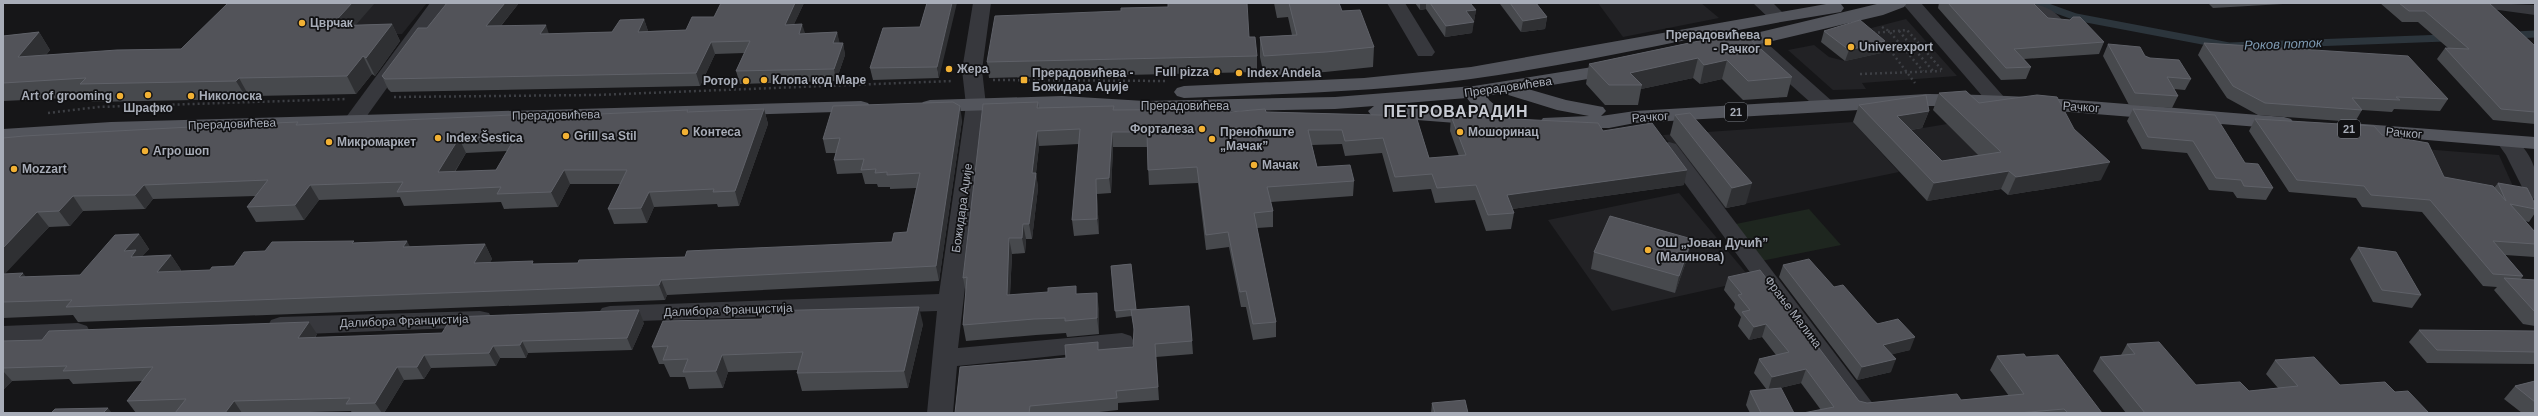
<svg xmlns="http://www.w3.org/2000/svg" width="2538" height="416" font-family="Helvetica,sans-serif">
	<rect width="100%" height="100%" fill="#161618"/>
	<g fill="#222225">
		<polygon points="238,3 427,3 402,34 202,39"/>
		<polygon points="1598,3 1701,3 1719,18 1623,37"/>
		<polygon points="1906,19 1957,76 1862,83 1866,89 1833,90 1788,50 1814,45 1829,57 1845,61 1880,53 1856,32"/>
		<polygon points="1909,114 1923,128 1947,124 1993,170 1935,179 1877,119"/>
		<polygon points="1853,122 1899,172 1720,209 1663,135"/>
		<polygon points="2385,146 2499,155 2529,222 2409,200"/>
		<polygon points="1679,193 1752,280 1612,311 1548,220"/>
	</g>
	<polygon fill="#1e261f" points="1809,209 1841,245 1761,261 1731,225"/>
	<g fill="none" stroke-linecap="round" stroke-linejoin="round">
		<g stroke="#2c353c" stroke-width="7">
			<polyline points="2037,3 2076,17 2229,46 2445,38"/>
			<polyline points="2515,35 2535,34"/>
		</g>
		<g stroke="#3d3f44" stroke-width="2.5" stroke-dasharray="2 3" stroke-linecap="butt">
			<polyline points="1882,27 1889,31 1923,71"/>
			<polyline points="1899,31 1933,71"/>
			<polyline points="1873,33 1907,30 1942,70"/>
			<polyline points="1881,45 1893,54 1915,83"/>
			<polyline points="1886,49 1923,48"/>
			<polyline points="1860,74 1941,71"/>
			<polyline points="993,80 1168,81"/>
			<polyline points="394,97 596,95 952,81"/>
			<polyline points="48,113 98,107 347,99"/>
		</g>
		<g fill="#37383d" fill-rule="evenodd">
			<polygon points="430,3 448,3 361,124 354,126 347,124 344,120"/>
			<polygon points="973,3 991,3 982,70 986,105 958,348 1122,333 1131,336 1134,342 1131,348 957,366 953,413 927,413 937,311 610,322 602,320 598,314 602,308 610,306 939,294 966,105 962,70"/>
			<polygon points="1387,3 1405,3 1435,52 1432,56 1418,56"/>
			<polygon points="1753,3 1773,3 1786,16 1783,20 1771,20"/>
			<polygon points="1902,3 1921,3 2004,97 2007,101 2004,105 1990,105"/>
			<path d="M2011,3C2035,3 2052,4 2067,26L2065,30H2051L2034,15L2014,7Z"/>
			<polygon points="2489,3 2535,5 2535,15 2491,9"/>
			<polygon points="1752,34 1759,36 1833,102 1836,106 1833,110 1819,110 1745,44 1743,40 1745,36"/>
			<path d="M2506,135C2519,138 2532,157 2535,170C2537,179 2535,190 2535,199L2527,197L2506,155L2496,141L2499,137Z"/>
			<polygon points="1669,142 1676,144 1880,413 1853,413 1659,148 1662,144"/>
			<polygon points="480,311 489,313 492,319 489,325 480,327 280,335 271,332 268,326 271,320 280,317"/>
			<polygon points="78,323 87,326 90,332 87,338 78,341 3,344 3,326"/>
		</g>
		<g fill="#53555c" fill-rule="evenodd">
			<path d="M1832,3L1841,4L1844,8L1841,12L1835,13C1713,32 1593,62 1471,79C1376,92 1280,94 1184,98L1177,96L1174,92L1177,88L1184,86L1364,78L1471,67Z"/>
			<polygon points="1881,3 1907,3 1904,7 1883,15 1721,53 1714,51 1712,47 1714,43"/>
			<path d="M1617,63L1624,65L1627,69L1624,73L1528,89L1566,100L1603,107L1606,111L1601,116L1635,111L1927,94C2046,94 2165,108 2284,117L2291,119L2294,123L2291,127L2284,129L2032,109L1964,106H1927L1635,123L1609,128H1550L1543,126L1540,122L1543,118L1589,116L1557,110L1502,93L1486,96C1495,109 1510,111 1517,121L1514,125L1507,127L1491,121L1482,125L1378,117L1371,115L1368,111L1374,106L1335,109L1145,113L1062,108L930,112L923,110L920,106L923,102L930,100L1062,96L1145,101L1335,97L1474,86ZM1467,98L1478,113L1382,105Z"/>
			<polygon points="861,101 868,103 871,107 868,111 111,134 3,141 3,129 111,122"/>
			<polygon points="2350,123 2535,137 2535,149 2343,133 2340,129 2343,125"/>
		</g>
	</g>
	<g fill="#47494d" fill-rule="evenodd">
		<polygon points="447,3 519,3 501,26 549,34 612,32 644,19 648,31 686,30 714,17 721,3 804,3 794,24 805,33 837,32 839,43 843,43 845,55 836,81 740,84 736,71 744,53 715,54 700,86 391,92 388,89 382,76 427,28"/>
		<polygon points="927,3 939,78 873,80 870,68 920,27"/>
		<polygon points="1274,3 1339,3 1342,11 1374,47 1373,67 1325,72 1264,76 1260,57 1260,37 1292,35 1288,17 1277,18"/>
		<polygon points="1415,3 1470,3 1476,10 1474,21 1473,21 1472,33 1445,37 1426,9 1420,10"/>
		<polygon points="1501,3 1536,3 1547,17 1545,29 1521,32 1500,4"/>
		<polygon points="1939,3 2033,3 2048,18 2104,42 2099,54 2024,59 2031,67 2026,79 2001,80 1938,8"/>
		<polygon points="2208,3 2283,3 2283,4 2213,8"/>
		<polygon points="2380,3 2489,3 2535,46 2535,124 2493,120 2437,59 2445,48 2448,48 2418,22 2402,22"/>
		<polygon points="392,24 400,41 375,76 372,74 356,94 249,96 247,99 92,102 88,97 3,101 3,36 39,32 50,50 46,55 181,49 356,25"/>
		<polygon points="1824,31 1885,41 1881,53 1845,61 1821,42"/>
		<polygon points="1249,37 1257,56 1257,72 989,78 987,62"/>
		<polygon points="1688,43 1792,77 1787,97 1743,100 1722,79 1700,84 1693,78 1641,89 1638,105 1605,105 1586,84 1589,64"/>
		<polygon points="2204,43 2448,99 2440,111 2394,109 2392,112 2362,110 2355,122 2258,115 2227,98 2198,55"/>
		<polygon points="2108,44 2145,56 2191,79 2185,90 2174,89 2178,96 2172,108 2129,105 2103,56"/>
		<polygon points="1939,93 2074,129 2101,180 2008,195 2001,189 1927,201 1853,122 1859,105 1929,111 1922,128 1911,130 1942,161 1978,155 1933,110"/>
		<polygon points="1038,102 1039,108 1114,110 1230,112 1416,116 1429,158 1459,156 1450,131 1451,116 1603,131 1684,185 1512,209 1514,213 1511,229 1486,231 1475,200 1435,203 1431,189 1393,192 1382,153 1345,156 1342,144 1312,145 1317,167 1354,181 1353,196 1271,202 1273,211 1273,227 1257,228 1276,322 1276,337 1253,340 1246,307 1241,307 1229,247 1206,250 1198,183 1149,185 1147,147 1113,147 1111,193 1097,194 1099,234 1074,236 1072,220 1079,144 1039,146 1036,173 1038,188 1032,239 1026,239 1025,253 1012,254 1010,295 1077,294 1099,309 1099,334 1067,337 1066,333 1036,335 966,341 963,325 966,293 963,278"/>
		<path d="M764,109L768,124L739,206L718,207L717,204L654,207L647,223L614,224L608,209L620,184H570L558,207L504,209L501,202L404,206L400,197L319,200L304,220L256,222L247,207L256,196L153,199L145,209L83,211L70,226L49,227L4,274L25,277L80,275L139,234L149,249L142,256L171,255L181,270V271L210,270L234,266L265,251L355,243L410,247L485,244L492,259L490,262L535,264L578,263L685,257L892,242L907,232L916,188L890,189V187H878L877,184H865L862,173L837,174L834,160L836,153H826L823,139L962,120L939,281L667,295L665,300L78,322L73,315L3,318V138L512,115L513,118L688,110L689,112ZM507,151L496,170L455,172L466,153Z"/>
		<polygon points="2133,109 2245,163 2273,188 2266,200 2237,198 2233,192 2209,190 2187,153 2142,149 2127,121"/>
		<polygon points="1675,115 1746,204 1726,208 1670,135"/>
		<polygon points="2255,119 2382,135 2444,177 2494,188 2498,183 2535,204 2535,213 2529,222 2525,221 2535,232 2535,257 2505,255 2523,276 2521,279 2535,280 2535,326 2523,324 2494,290 2497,287 2483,286 2422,212 2362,207 2356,198 2289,192 2249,131"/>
		<polygon points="2358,247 2421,295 2412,308 2373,302 2350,259"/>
		<polygon points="1594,252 1688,256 1675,293 1591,269"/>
		<polygon points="1131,264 1136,309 1192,341 1193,354 1156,357 1159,400 1118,403 1118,410 1090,413 955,413 1066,358 1099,349 1133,347 1134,332 1132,316 1116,318 1111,266"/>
		<polygon points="1783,265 1834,287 1910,350 1892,354 1891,372 1857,380 1779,277"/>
		<polygon points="1728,277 1859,401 1867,403 1961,400 2009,396 1990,370 1997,356 2026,357 2102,413 1803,413 1821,410 1801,383 1776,389 1794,413 1750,413 1746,405 1750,391 1767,390 1754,373 1759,359 1776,355 1762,337 1749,340 1738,326 1741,317 1734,308 1735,304 1724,290"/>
		<polygon points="762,319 923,324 908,388 802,391 797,373 798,370 728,372 723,388 689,389 685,377 670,377 664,364 659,364 652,347"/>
		<polygon points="644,323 632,350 528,353 526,358 500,358 496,366 431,368 424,379 404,380 384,413 352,413 351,411 270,413 175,413 176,412 136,413 127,401 143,381 73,384 69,379 12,381 3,390 3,341 317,334 315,338 442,333"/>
		<polygon points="2419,330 2535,331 2535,364 2427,363 2409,342"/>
		<polygon points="2127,344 2196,385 2249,391 2278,388 2266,374 2275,360 2340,385 2395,392 2429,413 2126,413 2093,371 2100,357 2121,355"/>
		<polygon points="2535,381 2535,413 2522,413 2504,399 2515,386"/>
		<polygon points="1432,403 1468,413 1431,413"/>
	</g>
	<g fill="#2f3033">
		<polygon points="352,3 375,3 340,43 331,26"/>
		<polygon points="505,3 519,3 491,38 486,26"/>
		<polygon points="795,3 804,3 788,37 785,25"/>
		<polygon points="952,3 957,3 939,78 937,67"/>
		<polygon points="1420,3 1426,3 1426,9 1420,10"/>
		<polygon points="1476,10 1474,21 1465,23 1466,11"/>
		<polygon points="1547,17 1545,29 1521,32 1523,21"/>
		<polygon points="644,19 648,31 638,32"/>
		<polygon points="1474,22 1472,33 1445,37 1446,26"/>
		<polygon points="392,24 400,41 375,76 366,58"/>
		<polygon points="802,24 806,36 799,34"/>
		<polygon points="546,25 550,37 540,34"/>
		<polygon points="39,32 50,50 30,74 18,57"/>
		<polygon points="837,32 840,44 833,43"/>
		<polygon points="1885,41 1881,53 1845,61 1849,50"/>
		<polygon points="711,42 715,54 700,86 696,73"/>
		<polygon points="843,43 845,55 836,81 834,69"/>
		<polygon points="363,56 372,74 356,94 347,76"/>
		<polygon points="1698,58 1693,78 1641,89 1642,85 1630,73"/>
		<polygon points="1727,60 1722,79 1700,84 1704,65"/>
		<polygon points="239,78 249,96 247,99 236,81"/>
		<polygon points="960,106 962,120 939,281 936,266"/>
		<polygon points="764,109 768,124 739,206 735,191"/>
		<polygon points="1929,111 1922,128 1891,133 1897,116"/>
		<polygon points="1037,131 1039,146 1035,181 1036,173 1038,188 1032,239 1029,224 1032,173"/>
		<polygon points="1112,132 1113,147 1111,193 1109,178"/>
		<polygon points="459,138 466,153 445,187 438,172"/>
		<polygon points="2110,162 2101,180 2008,195 2016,177"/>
		<polygon points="564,170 570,184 558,207 551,192"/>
		<polygon points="1687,170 1684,185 1504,210 1507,195"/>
		<polygon points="2009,171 2001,189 1927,201 1934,183"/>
		<polygon points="1096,179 1097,194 1099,234 1097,219"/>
		<polygon points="1752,183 1746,204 1726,208 1732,188"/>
		<polygon points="144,185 153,199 145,209 135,195"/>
		<polygon points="310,185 319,200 304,220 295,205"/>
		<polygon points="649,192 654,207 647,223 641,208"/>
		<polygon points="73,196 83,211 70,226 59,211"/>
		<polygon points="37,212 49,227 3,276 3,248"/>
		<polygon points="1023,224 1026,239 1025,253 1022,238"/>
		<polygon points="139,234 149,249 141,258 141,272 124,251"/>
		<polygon points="1009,238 1012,254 1009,311 1007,295"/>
		<polygon points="1692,239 1688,256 1675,293 1679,276"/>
		<polygon points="407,241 415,256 403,247"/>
		<polygon points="485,244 492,259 482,278 474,263"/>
		<polygon points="171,255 181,270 168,287 157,272"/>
		<polygon points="23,273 34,288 19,277"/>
		<polygon points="661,280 667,295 665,300 659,285"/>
		<polygon points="1097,293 1099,309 1099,334 1097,318"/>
		<polygon points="919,307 923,324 908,388 904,371"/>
		<polygon points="639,310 644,323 632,350 627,338"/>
		<polygon points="309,322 317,334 306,351 298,338"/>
		<polygon points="1766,324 1762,337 1749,340 1754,327"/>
		<polygon points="1915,337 1910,350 1878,358 1883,345"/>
		<polygon points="522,341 528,353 526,358 520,345"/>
		<polygon points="493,346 500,358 496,366 489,353"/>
		<polygon points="424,355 431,368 424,379 417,367"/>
		<polygon points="722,355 728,372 723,388 716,371"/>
		<polygon points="1896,359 1891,372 1857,380 1862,367"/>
		<polygon points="397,367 404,380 384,413 382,413 375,403"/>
		<polygon points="1806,369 1801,383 1768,391 1772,377"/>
		<polygon points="3,371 12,381 4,389 3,388"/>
		<polygon points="234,401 242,413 225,413"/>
		<polygon points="108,408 112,413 103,413"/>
	</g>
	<g fill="#525359" stroke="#5f6168" fill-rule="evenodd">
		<polygon points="228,3 352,3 331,26 392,24 366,58 363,56 347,76 239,78 236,81 80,84 86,78 3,83 3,36 39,32 18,57 117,50 181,49"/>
		<polygon points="447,3 505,3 486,26 546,25 540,34 612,32 620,20 644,19 638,32 686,30 692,17 714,17 721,3 795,3 785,25 802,24 799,34 837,32 833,43 843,43 834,69 736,71 750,41 711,42 696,73 385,79 382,76 418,28 427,28"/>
		<polygon points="927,3 952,3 937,67 870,68 883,28 920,27"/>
		<polygon points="1168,3 1247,3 1249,37 1255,37 1257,56 987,62 995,16 1121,11 1121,8 1168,7"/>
		<polygon points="1289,3 1339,3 1342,11 1360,10 1374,47 1326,52 1264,56 1260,37 1297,35"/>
		<polygon points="1430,3 1470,3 1476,10 1466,11 1474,22 1446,26"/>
		<polygon points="1510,3 1536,3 1547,17 1523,21"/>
		<polygon points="1948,3 2033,3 2048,18 2070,20 2073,17 2080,17 2104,42 2014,49 2031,67 2006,68"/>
		<polygon points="2399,3 2489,3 2535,46 2535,112 2501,109 2445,48 2469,49 2425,11 2409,11"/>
		<polygon points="1860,20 1885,41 1849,50 1824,31"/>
		<polygon points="1742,32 1792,77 1748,81 1727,60 1704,65 1698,58 1630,73 1642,85 1609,85 1589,64"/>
		<polygon points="2204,43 2408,56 2448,99 2396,97 2400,100 2352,98 2362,110 2265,103 2233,86"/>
		<polygon points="2108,44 2140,47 2145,56 2150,58 2179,60 2191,79 2167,77 2178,96 2135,93"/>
		<polygon points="1966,91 1979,103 2037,95 2057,97 2074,129 2110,162 2016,177 2009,171 1934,183 1859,105 1926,95 1929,111 1897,116 1942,161 2001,152 1939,93"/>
		<polygon points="953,102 960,106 936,266 661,280 659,285 66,307 72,300 3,302 3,274 23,273 19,277 80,275 115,235 139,234 124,251 136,250 131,257 171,255 157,272 210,270 212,267 234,266 244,252 265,251 272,242 354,241 352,243 407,241 403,247 485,244 474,263 533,261 532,264 578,263 579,260 685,257 687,251 892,242 894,233 907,232 920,173 887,175 887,172 875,173 876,169 861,170 864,159 834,160 840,138 823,139 833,106"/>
		<polygon points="1038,102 1037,108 1114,106 1113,110 1230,109 1230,112 1265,109 1266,112 1416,116 1429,158 1466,155 1451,116 1598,123 1603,131 1652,123 1687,170 1507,195 1514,213 1488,215 1476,185 1437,188 1432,174 1395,177 1383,138 1345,141 1342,130 1308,130 1317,167 1350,165 1354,181 1267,187 1273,211 1254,213 1276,322 1253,324 1246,291 1240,292 1228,232 1206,235 1197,167 1148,170 1147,132 1112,132 1109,178 1096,179 1097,219 1072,220 1080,129 1037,131 1032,173 1036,173 1029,224 1023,224 1022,238 1009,238 1007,295 1048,292 1048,288 1076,286 1076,294 1097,293 1097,318 1065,321 1065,318 1034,319 963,325 967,277 963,278 983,104"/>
		<path d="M764,109L735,191L713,192L714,189L649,192L641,208L608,209L627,170H564L551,192L497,194L501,187L397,192L403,182L310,185L295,205L247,207L268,180L144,185L135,195L73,196L59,211L37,212L3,248V138L24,136L227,125L298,122L296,125L512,115L511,118L688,110L687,112ZM516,136L496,170L438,172L459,138Z"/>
		<polygon points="2133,109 2215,115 2245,163 2258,164 2273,188 2244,186 2241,180 2216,178 2193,141 2148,137"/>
		<polygon points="1690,113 1752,183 1732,188 1675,115"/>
		<polygon points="2255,119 2374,126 2382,135 2428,143 2444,177 2493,186 2506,201 2498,183 2527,188 2535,204 2535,209 2510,204 2535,232 2535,244 2493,241 2523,276 2493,274 2430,200 2371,195 2364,186 2297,180"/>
		<polygon points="1610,216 1692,239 1679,276 1594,252"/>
		<polygon points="2358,247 2396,252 2421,295 2382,290"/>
		<polygon points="1809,259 1834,287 1843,285 1877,324 1898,319 1915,337 1883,345 1896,359 1862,367 1783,265"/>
		<polygon points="1131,264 1136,309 1115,311 1111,266"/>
		<polygon points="1760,270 1859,401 1867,403 1957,394 1961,400 2024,394 1997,356 2024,354 2026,357 2058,355 2102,413 2068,413 2064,409 2018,413 1803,413 1834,407 1806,369 1772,377 1759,359 1789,352 1766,324 1754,327 1742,312 1750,310 1738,295 1742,294 1728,277"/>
		<polygon points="2504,278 2535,280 2535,311 2534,311"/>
		<polygon points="1189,306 1192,341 1155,344 1158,387 1116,391 1117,398 1030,406 1029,413 955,413 960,367 1066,358 1065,345 1098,342 1098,350 1133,347 1134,329 1131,310"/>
		<polygon points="919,307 904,371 797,373 803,352 722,355 716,371 683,372 688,359 663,360 668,346 652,347 663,321 762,319 764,311"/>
		<polygon points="639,310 627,338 522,341 520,345 493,346 489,353 424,355 417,367 397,367 375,403 346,404 350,398 234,401 225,413 175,413 186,399 127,401 153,367 63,371 67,366 3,368 3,341 42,340 49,331 309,322 298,338 442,333 452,317"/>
		<polygon points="2419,330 2535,331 2535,352 2437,350"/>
		<polygon points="2159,342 2196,385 2240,382 2249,391 2298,386 2275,360 2314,357 2340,385 2385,382 2395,392 2408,391 2429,413 2145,413 2100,357 2135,354 2127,344"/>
		<polygon points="2535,381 2535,402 2515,386"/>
		<polygon points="1781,388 1794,413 1761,413 1750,391"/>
		<polygon points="1465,400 1468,413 1435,413 1432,403"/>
		<polygon points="108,408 103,413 51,413 55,409"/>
	</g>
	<g fill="#f2b134" stroke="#111113" stroke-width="1.5">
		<circle cx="302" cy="23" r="4"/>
		<rect x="1764" y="38" width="8" height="8" rx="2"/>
		<circle cx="1851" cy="47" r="4"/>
		<circle cx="949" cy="69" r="4"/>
		<circle cx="1217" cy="72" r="4"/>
		<circle cx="1239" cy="73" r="4"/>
		<circle cx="764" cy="80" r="4"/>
		<rect x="1020" y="76" width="8" height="8" rx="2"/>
		<circle cx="746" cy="81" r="4"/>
		<circle cx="148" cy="95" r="4"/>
		<circle cx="120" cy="96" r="4"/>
		<circle cx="191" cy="96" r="4"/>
		<circle cx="1202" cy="129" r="4"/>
		<circle cx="685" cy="132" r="4"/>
		<circle cx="1460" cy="132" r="4"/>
		<circle cx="566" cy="136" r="4"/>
		<circle cx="438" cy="138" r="4"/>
		<circle cx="1212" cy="139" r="4"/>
		<circle cx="329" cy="142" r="4"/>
		<circle cx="145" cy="151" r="4"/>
		<circle cx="1254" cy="165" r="4"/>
		<circle cx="14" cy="169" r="4"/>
		<circle cx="1648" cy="250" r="4"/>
	</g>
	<g text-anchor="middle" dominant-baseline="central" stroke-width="3.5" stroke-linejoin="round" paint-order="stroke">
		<g fill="#111113" stroke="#7b7e86" stroke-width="1">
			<rect x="1725" y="103" width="22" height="18" rx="3"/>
			<rect x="2338" y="120" width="22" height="18" rx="3"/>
		</g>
		<g font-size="11" font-weight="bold" fill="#a8adb8">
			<text x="1736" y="112">21</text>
			<text x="2349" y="129">21</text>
		</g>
		<g font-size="12" font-weight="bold" fill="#a8adb8" stroke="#111113" text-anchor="start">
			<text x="310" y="23">Цврчак</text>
			<text x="1760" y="35" text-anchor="end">Прерадовићева<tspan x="1760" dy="14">- Рачког</tspan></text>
			<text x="1859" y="47">Univerexport</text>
			<text x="957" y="69">Жера</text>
			<text x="1209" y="72" text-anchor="end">Full pizza</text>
			<text x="1032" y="73">Прерадовићева -<tspan x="1032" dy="14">Божидара Аџије</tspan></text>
			<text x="1247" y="73">Index Andela</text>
			<text x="772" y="80">Клопа код Маре</text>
			<text x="738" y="81" text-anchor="end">Ротор</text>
			<text x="112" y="96" text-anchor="end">Art of grooming</text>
			<text x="199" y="96">Николоска</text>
			<text x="148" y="108" text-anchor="middle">Шрафко</text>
			<text x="1194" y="129" text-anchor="end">Форталеза</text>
			<text x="693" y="132">Контеса</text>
			<text x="1220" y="132">Преноћиште<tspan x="1220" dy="14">„Мачак”</tspan></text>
			<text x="1468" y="132">Мошоринац</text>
			<text x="574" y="136">Grill sa Stil</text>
			<text x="446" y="138">Index Šestica</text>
			<text x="337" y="142">Микромаркет</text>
			<text x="153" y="151">Агро шоп</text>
			<text x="1262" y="165">Мачак</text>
			<text x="22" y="169">Mozzart</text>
			<text x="1656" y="243">ОШ „Јован Дучић”<tspan x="1656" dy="14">(Малинова)</tspan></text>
		</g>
		<g font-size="12" fill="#a8adb8" stroke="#111113">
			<text transform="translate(1508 87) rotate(-8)">Прерадовићева</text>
			<text x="1185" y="106">Прерадовићева</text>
			<text transform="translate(2081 107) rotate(4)">Рачког</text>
			<text transform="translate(556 115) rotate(-1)">Прерадовићева</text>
			<text transform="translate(1650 117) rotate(-4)">Рачког</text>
			<text transform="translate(232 124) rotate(-2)">Прерадовићева</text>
			<text transform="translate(2404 133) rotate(5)">Рачког</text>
			<text transform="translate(962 208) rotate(-82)">Божидара Аџије</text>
			<text transform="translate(728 310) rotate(-2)">Далибора Францистија</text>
			<text transform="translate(1793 312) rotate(53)">Фрање Малина</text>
			<text transform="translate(404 321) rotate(-2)">Далибора Францистија</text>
		</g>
		<g font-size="13" font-style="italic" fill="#7f9bb3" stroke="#111113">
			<text transform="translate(2283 44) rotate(-2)">Роков поток</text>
		</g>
		<g font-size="16" font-weight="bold" letter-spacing="1" fill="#c9ccd4" stroke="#111113">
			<text x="1456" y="111">ПЕТРОВАРАДИН</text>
		</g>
	</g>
	<rect width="2538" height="416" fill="none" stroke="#a8adb8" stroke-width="8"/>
</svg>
